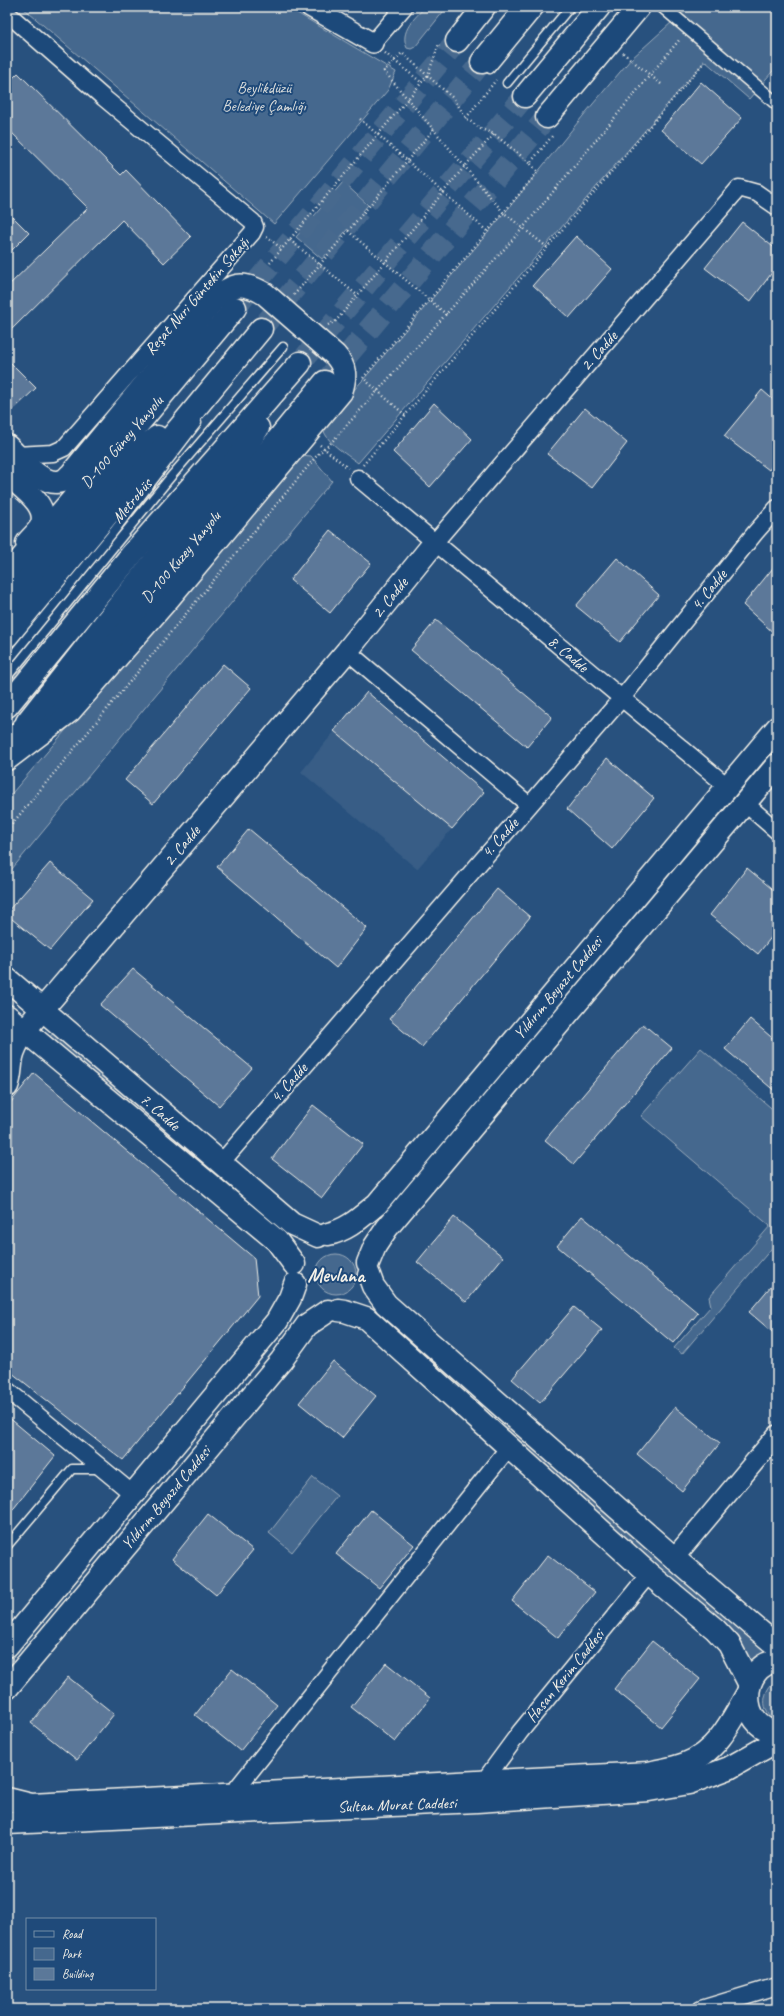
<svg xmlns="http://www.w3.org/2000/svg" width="784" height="2016" font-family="Caveat,sans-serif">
	<rect width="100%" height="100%" fill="#28517e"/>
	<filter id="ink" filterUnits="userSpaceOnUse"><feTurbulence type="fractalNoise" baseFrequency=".025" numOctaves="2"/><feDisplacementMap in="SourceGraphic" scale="8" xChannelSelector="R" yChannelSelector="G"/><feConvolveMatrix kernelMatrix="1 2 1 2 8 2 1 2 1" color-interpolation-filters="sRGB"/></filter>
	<g filter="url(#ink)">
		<polygon fill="#375d86" points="367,692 484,792 417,869 301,772"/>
		<g fill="#45688e" stroke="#9cacbb">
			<polygon points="22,7 287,7 396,72 388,90 274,224"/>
			<path d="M425,7H447L415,47L411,49L407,48C399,31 415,18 425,7Z"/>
			<path d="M691,7H777V66L749,99L705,61L358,463C345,453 326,443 322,426L369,373L503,215L587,111L631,59L683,12Z"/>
			<polygon points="343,182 368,205 322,259 296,237"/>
			<polygon points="300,455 311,456 332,481 7,875 7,799"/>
			<polygon points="54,1032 285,1226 279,1232 48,1039"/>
			<polygon points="701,1048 777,1113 777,1242 682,1354 674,1348 711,1306 709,1297 770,1226 641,1116"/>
			<circle cx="336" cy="1274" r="20"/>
			<polygon points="384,1313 771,1653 749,1669 732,1630 467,1402 378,1319"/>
			<polygon points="313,1477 337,1496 292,1552 269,1533"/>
			<path d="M777,1680V1721C759,1712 762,1689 777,1680Z"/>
		</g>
		<g fill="#5b7899" stroke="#f4f1e8">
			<polygon points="18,73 121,175 126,170 191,237 164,263 122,220 7,334 7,287 88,208 7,128 7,84"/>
			<polygon points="701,82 742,118 701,164 661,130"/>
			<polygon points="7,211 29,233 7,255"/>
			<polygon points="742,222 777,250 777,266 750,302 705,268"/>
			<polygon points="576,236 612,269 569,318 533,285"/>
			<polygon points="7,359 36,388 13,410 7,404"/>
			<polygon points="762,390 777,403 777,459 769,470 724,436"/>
			<polygon points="434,403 472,439 430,487 393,452"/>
			<polygon points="585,408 627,443 592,488 547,454"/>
			<polygon points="330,530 371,563 330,613 290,580"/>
			<polygon points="617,558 659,595 620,642 576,606"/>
			<polygon points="777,563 777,636 743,605"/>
			<polygon points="436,620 552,717 527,747 411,650"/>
			<polygon points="223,664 251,688 153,804 125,780"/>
			<polygon points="367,692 484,792 452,829 334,731"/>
			<polygon points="607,758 654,798 612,849 567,809"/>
			<polygon points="249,829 367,928 336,968 217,867"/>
			<polygon points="50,863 93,899 50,950 7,915 7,912"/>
			<polygon points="747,868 777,893 777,930 758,954 710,915"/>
			<polygon points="497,889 530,917 422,1047 389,1019"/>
			<polygon points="133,969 252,1068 219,1106 100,1005"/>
			<polygon points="750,1019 777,1042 777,1093 725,1049"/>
			<polygon points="643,1024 672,1048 574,1164 545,1140"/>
			<polygon points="34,1073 254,1258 258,1296 123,1460 7,1369 7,1107"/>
			<polygon points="313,1105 363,1144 322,1198 272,1159"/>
			<polygon points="582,1216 698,1313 673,1343 557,1246"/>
			<polygon points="454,1217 503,1257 466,1302 417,1262"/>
			<polygon points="777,1279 777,1336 749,1312"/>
			<polygon points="574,1307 602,1330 540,1403 512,1379"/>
			<polygon points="333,1361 376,1396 342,1438 299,1403"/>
			<polygon points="675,1407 720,1443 682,1491 637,1454"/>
			<polygon points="7,1416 55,1456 7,1517"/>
			<polygon points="371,1510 414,1545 379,1588 336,1554"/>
			<polygon points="208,1514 253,1550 216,1595 172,1559"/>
			<polygon points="548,1555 595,1592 558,1638 512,1601"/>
			<polygon points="652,1641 700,1679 661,1727 614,1689"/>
			<polygon points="386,1663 430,1698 395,1742 351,1707"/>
			<polygon points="232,1669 277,1705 240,1751 195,1715"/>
			<polygon points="68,1677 114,1714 77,1760 31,1723"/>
		</g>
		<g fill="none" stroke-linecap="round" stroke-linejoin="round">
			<g stroke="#47698e" stroke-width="22" stroke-dasharray="22 11" stroke-linecap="butt">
				<polyline points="235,308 457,41"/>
				<polyline points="325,382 547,117"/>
			</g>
			<g stroke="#47698e" stroke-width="22" stroke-dasharray="22 11" stroke-linecap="butt">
				<polyline points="261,329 482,62"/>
				<polyline points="300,363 525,96"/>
			</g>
			<g stroke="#f4f1e8" stroke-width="11">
				<g id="service">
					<polyline points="490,69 541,7"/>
					<polyline points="507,83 570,7"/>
					<polyline points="7,662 111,535 197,423"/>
					<polyline points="7,677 173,474 283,347"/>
					<polyline points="7,1546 72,1469 100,1469"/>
				</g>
			</g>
			<g stroke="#f4f1e8" stroke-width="15">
				<polyline id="pedestrian" points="663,7 777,104"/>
			</g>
			<g stroke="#f4f1e8" stroke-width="19">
				<g id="minor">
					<polyline points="7,13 104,98 253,222 255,227 252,233 64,448 53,453 16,455"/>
					<polyline points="373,43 404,7"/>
					<polyline points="358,478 727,786"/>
					<polyline points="435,542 739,188 757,193 777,207"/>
					<polyline points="347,651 529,805"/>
					<polyline points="746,804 777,831"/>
					<polyline points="220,1164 622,698 755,533 777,508"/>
					<polyline points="7,1390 133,1494"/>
					<polyline points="484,1781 520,1732 649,1574"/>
					<polyline points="233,1793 510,1446"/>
					<polyline points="701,2009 777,1986"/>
				</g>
			</g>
			<g stroke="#f4f1e8" stroke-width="22">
				<g id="tertiary">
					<polyline points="310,7 373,43"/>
					<polyline points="674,1558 777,1435"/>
				</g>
			</g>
			<g stroke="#f4f1e8" stroke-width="25">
				<g id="secondary">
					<path d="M7,446C20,458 43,488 62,481C66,480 69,476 72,473L213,301C231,284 242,280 265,294L335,355C346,367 346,377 341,392L169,598L70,711L7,759"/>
					<path d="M7,474C19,486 51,505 41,526C38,532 31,538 27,543"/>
					<polyline points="7,979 292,1224 318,1236"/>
					<polyline points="7,1016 277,1241 294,1264"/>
					<path d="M7,1086C11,1076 10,1067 12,1057C14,1048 19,1040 24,1031L347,651L435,542"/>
					<path d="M328,1234C348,1230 361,1217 377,1204L777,728"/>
					<polyline points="368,1263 375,1246 387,1228 777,765"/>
					<polyline points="369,1275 373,1286 386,1304 674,1558 777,1646"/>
					<polyline points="338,1310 345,1311 366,1318 649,1574 715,1629 729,1644 749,1683"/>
					<polyline points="7,1646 277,1321 290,1298 295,1284"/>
					<path d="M777,1661C739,1665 738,1728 777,1732"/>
					<polyline points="7,1688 281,1361 307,1325 328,1311"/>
					<path d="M7,1799L31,1805L649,1773C661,1770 674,1768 685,1764C716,1753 732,1721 747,1694"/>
					<polyline points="7,1823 477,1801 649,1790 689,1783 729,1768 777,1741"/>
				</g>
			</g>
			<g stroke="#f4f1e8" stroke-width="25">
				<g id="primary">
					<polyline points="457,41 484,7"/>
					<polyline points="547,117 639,7"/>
					<polyline points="7,575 144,417 235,308"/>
					<path d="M7,746C34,714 68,688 96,656C175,567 249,474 325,382"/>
				</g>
			</g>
			<g stroke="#f4f1e8" stroke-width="25">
				<g id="trunk">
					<polyline points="482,62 527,7"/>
					<polyline points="525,96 599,7"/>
					<polyline points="7,603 125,467 141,449 157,437"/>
					<polyline points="7,636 261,329"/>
					<polyline points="7,706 133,553 300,363"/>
					<polyline points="27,722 127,595 243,451 258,428"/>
				</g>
			</g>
			<g stroke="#f4f1e8" stroke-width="2.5" stroke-dasharray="1 3" stroke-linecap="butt">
				<polyline points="385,53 422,83"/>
				<polyline points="623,53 661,84"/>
				<polyline points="466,118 496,80"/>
				<polyline points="360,119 488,232"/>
				<polyline points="530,163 494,134 481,129 466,118 454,99 402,53 384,71 503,212 548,248"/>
				<polyline points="348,231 447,315"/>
				<polyline points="267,237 282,249"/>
				<polyline points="290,240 357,295"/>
				<polyline points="270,263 428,75 439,44"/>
				<polyline points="294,295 434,129"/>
				<polyline points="328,325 336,321 465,166 494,134"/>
				<polyline points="405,415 363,378 538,172 530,163 553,135"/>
				<polyline points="320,445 348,468"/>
				<polyline points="363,465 706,60"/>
				<polyline points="7,830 319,453 330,444 523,228 680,39"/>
			</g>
			<use href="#service" stroke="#1f4a7a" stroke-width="8"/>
			<use href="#pedestrian" stroke="#1f4a7a" stroke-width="12"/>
			<use href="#minor" stroke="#1f4a7a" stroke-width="16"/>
			<use href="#tertiary" stroke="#1f4a7a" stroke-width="19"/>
			<use href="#secondary" stroke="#1f4a7a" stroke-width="22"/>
			<use href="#primary" stroke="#1f4a7a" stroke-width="22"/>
			<use href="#trunk" stroke="#1f4a7a" stroke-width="22"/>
		</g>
	</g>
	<g text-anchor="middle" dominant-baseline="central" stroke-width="4" stroke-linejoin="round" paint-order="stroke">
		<g font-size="16" fill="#dadcda" stroke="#1f4a7a">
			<text x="264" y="88">Beylikdüzü<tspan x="264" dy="18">Belediye Çamlığı</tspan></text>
		</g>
		<g font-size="16" fill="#f4f1e8" stroke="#1f4a7a">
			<text transform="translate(197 296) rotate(-49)">Reşat Nuri Güntekin Sokağı</text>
			<text transform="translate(599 351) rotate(-49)">2. Cadde</text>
			<text transform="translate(122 442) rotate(-49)">D-100 Güney Yanyolu</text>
			<text transform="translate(132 501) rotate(-50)">Metrobüs</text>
			<text transform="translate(181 557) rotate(-50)">D-100 Kuzey Yanyolu</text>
			<text transform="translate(709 590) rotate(-51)">4. Cadde</text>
			<text transform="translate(390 598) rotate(-51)">2. Cadde</text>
			<text transform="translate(568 654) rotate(40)">8. Cadde</text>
			<text transform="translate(500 838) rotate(-49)">4. Cadde</text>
			<text transform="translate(182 846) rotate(-50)">2. Cadde</text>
			<text transform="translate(558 988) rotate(-50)">Yıldırım Beyazıt Caddesi</text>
			<text transform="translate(289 1083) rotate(-49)">4. Cadde</text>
			<text transform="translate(160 1112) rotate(41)">7. Cadde</text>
			<text transform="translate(166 1498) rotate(-50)">Yıldırım Beyazıd Caddesi</text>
			<text transform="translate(565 1676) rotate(-51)">Hasan Kerim Caddesi</text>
			<text transform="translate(397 1805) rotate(-2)">Sultan Murat Caddesi</text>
		</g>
		<g font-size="20" font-weight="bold" fill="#f4f1e8" stroke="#1f4a7a">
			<text x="336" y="1275">Mevlana</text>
		</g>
	</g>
	<rect width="784" height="2016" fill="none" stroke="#1f4a7a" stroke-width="24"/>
	<rect x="12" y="12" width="760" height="1992" fill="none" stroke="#f4f1e8" stroke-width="1.5" filter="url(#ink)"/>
	<rect x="26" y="1918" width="130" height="72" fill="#1f4a7a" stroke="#748da6"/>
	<rect x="34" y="1931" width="20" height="6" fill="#1f4a7a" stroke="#748da6"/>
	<text x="62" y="1938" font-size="12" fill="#f4f1e8">Road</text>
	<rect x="34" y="1948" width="20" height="12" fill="#45688e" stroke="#748da6"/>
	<text x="62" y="1958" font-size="12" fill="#f4f1e8">Park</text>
	<rect x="34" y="1968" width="20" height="12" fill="#5b7899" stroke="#748da6"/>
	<text x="62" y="1978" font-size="12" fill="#f4f1e8">Building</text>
</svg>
